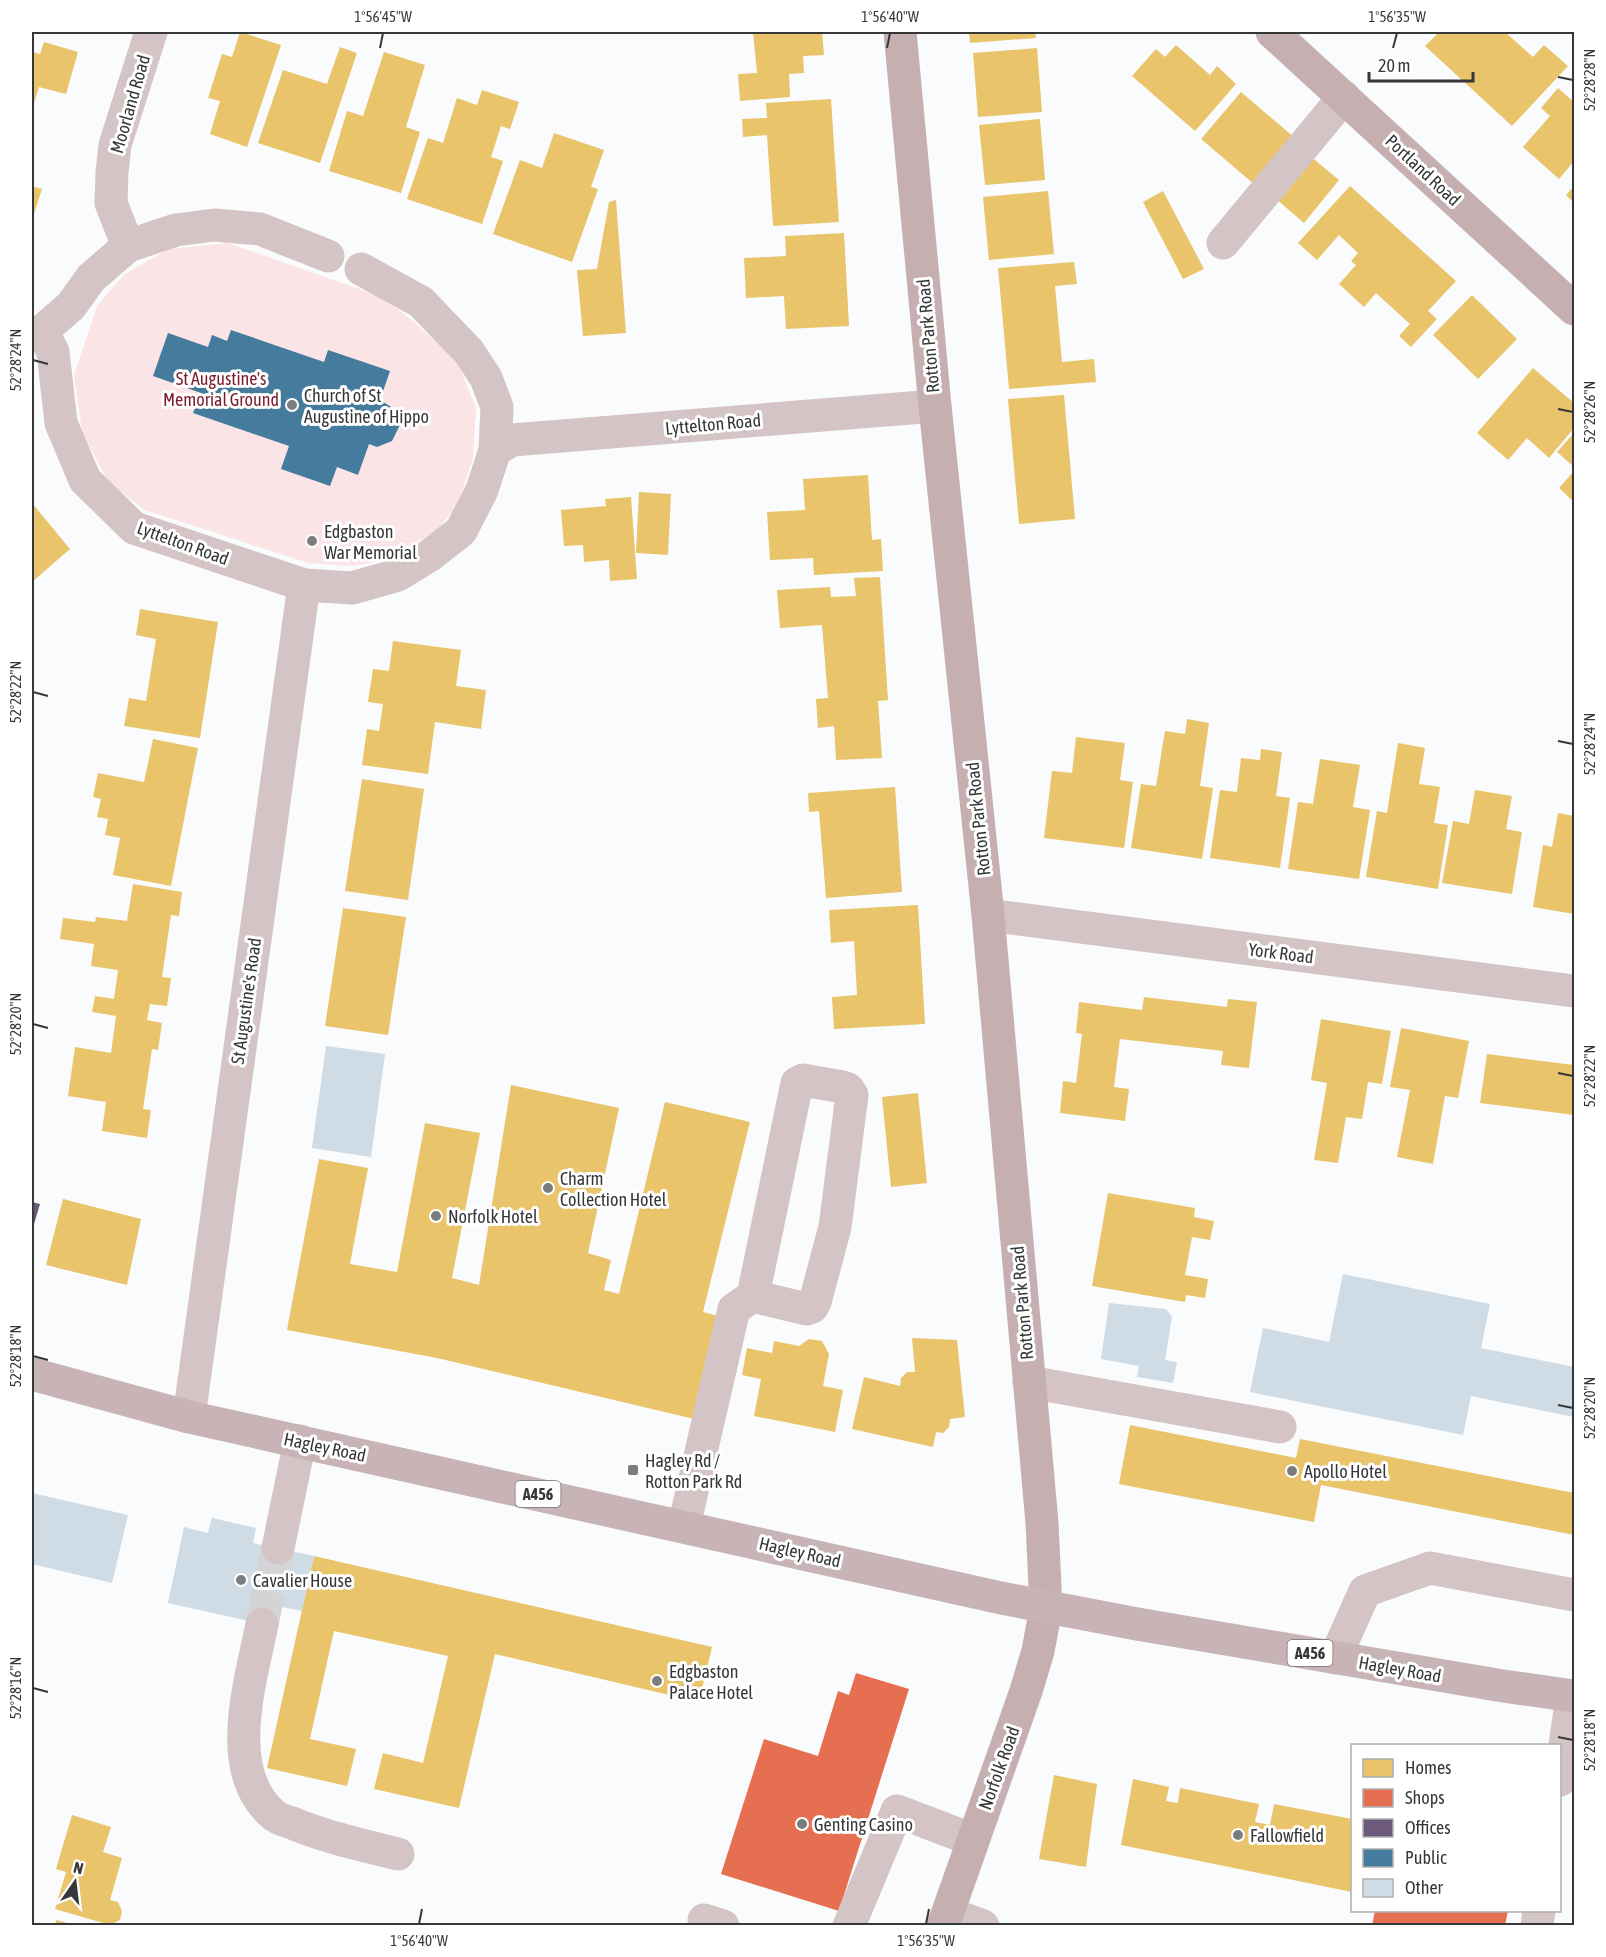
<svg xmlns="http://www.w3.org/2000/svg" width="1606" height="1957" font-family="'Asap Condensed',sans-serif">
	<rect width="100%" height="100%" fill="#f9fbfc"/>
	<polygon fill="#fae4e5" points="228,243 385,298 457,359 476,409 473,458 457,506 436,531 385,560 353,566 308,563 145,510 109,483 82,432 74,375 97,306 125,274 169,249"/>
	<g fill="#e9c46a">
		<polygon points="240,32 281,45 247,147 210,134 220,101 208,98 222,54 232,57"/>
		<polygon points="753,32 822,32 824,55 803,56 804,73 789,74 790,97 740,101 738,74 757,73"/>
		<polygon points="969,32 1035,32 1036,38 970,43"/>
		<polygon points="1439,32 1505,32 1533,57 1544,45 1568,66 1512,126 1425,46"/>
		<polygon points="44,42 78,52 66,94 39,87 32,110 32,52 40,54"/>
		<polygon points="1176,45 1210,75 1217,66 1236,84 1195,131 1132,76 1156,49 1165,57"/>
		<polygon points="340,47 357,53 320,163 258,143 283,70 327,84"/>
		<polygon points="1037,48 1042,112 978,117 973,53"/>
		<polygon points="384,52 425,65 406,127 420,132 401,193 329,171 347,111 363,116"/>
		<polygon points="1558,88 1574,102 1574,161 1559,179 1523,147 1550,116 1541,108"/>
		<polygon points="482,90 519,102 510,129 501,126 491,157 503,161 482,224 407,199 428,138 443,143 457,98 477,105"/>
		<polygon points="1241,92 1295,138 1255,185 1201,139"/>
		<polygon points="831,99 839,222 773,226 767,135 743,137 742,119 767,118 766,103"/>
		<polygon points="1040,119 1045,180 985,185 979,125"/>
		<polygon points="554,133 604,150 591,187 598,189 572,262 493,234 520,160 542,168"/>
		<polygon points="1310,156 1339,180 1304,223 1275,198"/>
		<polygon points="32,186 42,189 32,220"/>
		<polygon points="1350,186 1456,281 1428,311 1437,319 1411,347 1399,336 1410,324 1376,293 1364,307 1339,284 1356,265 1351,261 1358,253 1339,235 1317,260 1298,243"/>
		<polygon points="1574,186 1574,203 1566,195"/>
		<polygon points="1048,191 1054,254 989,260 983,197"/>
		<polygon points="1163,191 1204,269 1183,279 1143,202"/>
		<polygon points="616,200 626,333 583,336 577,270 597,269 609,202"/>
		<polygon points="844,233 849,326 786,329 784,296 746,298 744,258 786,256 785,236"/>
		<polygon points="1074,262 1077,284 1055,286 1062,362 1094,359 1096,382 1009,389 998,268"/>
		<polygon points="1472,295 1517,339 1478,379 1433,335"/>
		<polygon points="1533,368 1574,403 1574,428 1549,458 1527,438 1508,460 1477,433"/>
		<polygon points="1064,395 1075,519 1019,524 1008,399"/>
		<polygon points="1574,433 1574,467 1557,452"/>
		<polygon points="1574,471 1574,502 1559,488"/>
		<polygon points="868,475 872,540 881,539 883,571 814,575 813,558 770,560 767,512 805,510 803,479"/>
		<polygon points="639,492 671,494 668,555 636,553"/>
		<polygon points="631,497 637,579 610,581 609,560 584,562 583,545 564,546 561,510 606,506 605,499"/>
		<polygon points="32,503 70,549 32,582"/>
		<polygon points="880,577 888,700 878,701 882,758 836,760 834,726 818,728 816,699 828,698 822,625 780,628 777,590 830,587 831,597 856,596 854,578"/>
		<polygon points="140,609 218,622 200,738 124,726 129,698 146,701 156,639 136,635"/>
		<polygon points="393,641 461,650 456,686 486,690 481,729 435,722 428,774 362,765 367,729 379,731 383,704 368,702 373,669 389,671"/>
		<polygon points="1187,719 1209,723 1200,786 1213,788 1202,859 1131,848 1141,784 1156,786 1165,731 1185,734"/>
		<polygon points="1076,737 1125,743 1120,780 1133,782 1124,848 1044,838 1052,771 1072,773"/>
		<polygon points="153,739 198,748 171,886 113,875 120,838 105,835 108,819 97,817 101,799 93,797 98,773 144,782"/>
		<polygon points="1398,743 1425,748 1419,784 1440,787 1434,823 1448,825 1438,889 1366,877 1377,811 1387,813"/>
		<polygon points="1261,749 1282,752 1276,796 1290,798 1280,868 1210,858 1220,790 1237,792 1241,758 1260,760"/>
		<polygon points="1320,759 1360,765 1353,807 1370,810 1359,879 1288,869 1298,802 1313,804"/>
		<polygon points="362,779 424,789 408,900 345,891"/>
		<polygon points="895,787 902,892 826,898 819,811 809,812 808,793"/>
		<polygon points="1475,790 1512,796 1506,829 1522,832 1512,894 1442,883 1453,821 1469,824"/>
		<polygon points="1558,813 1574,816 1574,914 1533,907 1543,845 1552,847"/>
		<polygon points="133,884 182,892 179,916 171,915 162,977 171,978 167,1006 150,1004 147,1020 162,1023 158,1050 152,1049 143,1109 151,1110 147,1138 102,1131 106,1102 68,1096 75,1047 111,1053 116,1016 92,1012 95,996 114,999 118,970 91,966 94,944 60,939 63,918 95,922 96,917 127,921"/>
		<polygon points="918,905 925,1024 834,1029 832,997 857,995 854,941 831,943 829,910"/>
		<polygon points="343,908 406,917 388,1035 325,1026"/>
		<polygon points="1144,997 1227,1007 1228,999 1257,1002 1249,1068 1221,1065 1223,1051 1120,1039 1114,1087 1129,1089 1125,1121 1060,1113 1063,1081 1076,1083 1082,1034 1076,1033 1079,1002 1142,1010"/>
		<polygon points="1321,1019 1391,1031 1382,1084 1368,1082 1362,1119 1346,1117 1338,1163 1314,1160 1327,1083 1311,1080"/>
		<polygon points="1401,1028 1469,1041 1458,1098 1445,1096 1433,1164 1397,1157 1410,1090 1390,1087"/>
		<polygon points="1487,1054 1574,1065 1574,1115 1480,1103"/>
		<polygon points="511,1085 619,1108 588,1253 611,1260 604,1290 619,1294 665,1102 750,1122 703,1312 719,1316 694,1419 437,1358 287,1330 319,1159 368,1168 350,1264 397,1272 425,1123 480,1133 452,1278 479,1285"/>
		<polygon points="918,1093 927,1183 891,1187 882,1097"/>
		<polygon points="1108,1193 1195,1208 1194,1217 1214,1221 1210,1240 1192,1237 1185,1275 1208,1279 1205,1298 1186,1295 1185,1302 1092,1286"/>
		<polygon points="63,1199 141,1219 127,1285 46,1265"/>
		<polygon points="912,1338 957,1340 965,1417 950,1419 949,1427 943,1433 936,1432 933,1447 852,1429 864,1377 900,1386 901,1378 907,1372 915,1372"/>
		<polygon points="809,1339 822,1341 829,1354 823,1386 843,1390 835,1432 754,1416 761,1379 742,1375 747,1348 772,1353 774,1341 799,1346"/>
		<polygon points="1130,1425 1296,1458 1300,1439 1574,1493 1574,1535 1321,1485 1314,1522 1119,1484"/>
		<polygon points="314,1556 712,1647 699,1702 495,1654 459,1808 374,1789 383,1753 423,1763 448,1656 334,1631 310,1739 356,1749 347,1786 267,1768"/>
		<polygon points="1054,1775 1097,1784 1086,1867 1039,1859"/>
		<polygon points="1133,1779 1169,1787 1166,1801 1178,1803 1180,1788 1259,1804 1255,1822 1270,1825 1274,1804 1352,1819 1352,1892 1121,1845"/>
		<polygon points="72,1815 111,1827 103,1852 122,1858 110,1900 118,1902 122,1911 120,1920 110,1925 55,1909 66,1872 56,1869"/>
		<polygon points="56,1920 75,1925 75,1926 55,1926"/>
	</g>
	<g fill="#e76f51">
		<polygon points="856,1673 909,1689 839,1911 721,1874 764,1739 818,1756 838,1691 849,1695"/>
		<polygon points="1375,1910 1508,1910 1505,1926 1372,1926"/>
	</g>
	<polygon fill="#6d597a" points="32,1202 40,1204 32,1231"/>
	<polygon fill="#457b9d" points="231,330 324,362 328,350 390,371 380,400 396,410 400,425 392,441 377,447 369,444 358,475 337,467 330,486 281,469 289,446 193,413 201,393 153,376 168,333 208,347 212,335 227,341"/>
	<g fill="#cfdbe5">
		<polygon points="326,1046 385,1054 371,1157 312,1148"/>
		<polygon points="1343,1274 1490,1304 1481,1348 1574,1367 1574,1417 1471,1396 1463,1435 1250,1392 1263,1328 1329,1342"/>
		<polygon points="1109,1303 1166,1309 1172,1317 1165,1360 1177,1362 1173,1383 1137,1377 1139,1366 1101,1359"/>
		<polygon points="32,1493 128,1515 112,1583 32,1564"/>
		<polygon points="212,1518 256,1528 253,1543 314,1556 302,1611 277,1606 272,1626 168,1603 184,1527 208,1533"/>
	</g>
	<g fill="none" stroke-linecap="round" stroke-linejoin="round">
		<polyline stroke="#d2d4d5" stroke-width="33" stroke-dasharray="33 16" stroke-linecap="butt" points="262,1624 278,1548"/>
		<g stroke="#d5c4c5" stroke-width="33">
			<polyline points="1223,243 1344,97"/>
			<polyline points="128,246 111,203 112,172 115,145 151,32"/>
			<polyline points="328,256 260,229 214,225 176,230 128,246 91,278 71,306 42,331 53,352 61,423 85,480 134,528 304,585 352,588 398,575 429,556 461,531 482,490 495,450 497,407 486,378 469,352 421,302 361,269"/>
			<polyline points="495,450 512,440 935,406"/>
			<polyline points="988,915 1574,991"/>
			<polyline points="1029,1382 1280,1427"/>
			<polyline points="189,1417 304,585"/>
			<polyline points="684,1526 734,1309 753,1296 797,1083 803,1080 843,1087 848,1089 852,1095 835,1227 815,1302 812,1307 806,1309 753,1296"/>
			<polyline points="278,1548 300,1441"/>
			<path d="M262,1624C251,1681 221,1773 275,1816C279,1819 286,1821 292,1823C325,1837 362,1845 398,1854"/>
			<polyline points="1335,1658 1365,1591 1430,1568 1574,1595"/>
			<polyline points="1560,1780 1572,1696"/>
			<polyline points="948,1913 983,1926"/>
			<polyline points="704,1920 723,1926"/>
			<polyline points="849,1926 897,1811 973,1840"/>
			<polyline points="1537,1926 1539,1910"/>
		</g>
		<g stroke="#c6afb1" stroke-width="33">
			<polyline points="900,32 935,406 988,915 1042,1523 1046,1608 1038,1651 1026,1691 943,1926"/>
			<polyline points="1272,32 1574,309"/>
		</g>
		<polyline stroke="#c8b4b6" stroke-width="33" points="32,1374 189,1417 1001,1598 1137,1624 1503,1686 1574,1696"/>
	</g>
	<path fill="none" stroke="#363738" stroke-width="2" d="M380,48L383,33M887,48L890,33M1393,48L1397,33M1558,77L1573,80M33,360L48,364M1558,409L1573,412M33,692L48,696M1558,741L1573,744M33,1024L48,1028M1558,1073L1573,1076M33,1356L48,1360M1558,1405L1573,1408M33,1688L48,1692M1558,1737L1573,1740M419,1924L422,1909M926,1924L929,1909"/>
	<g fill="#7a7c7d" stroke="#fff" stroke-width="2">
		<circle cx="292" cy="405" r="6"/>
		<circle cx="312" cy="541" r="6"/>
		<circle cx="548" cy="1188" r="6"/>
		<circle cx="436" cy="1216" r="6"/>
		<rect x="627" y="1464" width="12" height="12" rx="3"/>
		<circle cx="1292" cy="1471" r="6"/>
		<circle cx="241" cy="1580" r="6"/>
		<circle cx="657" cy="1681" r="6"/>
		<circle cx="802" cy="1824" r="6"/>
		<circle cx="1238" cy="1835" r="6"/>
	</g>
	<g text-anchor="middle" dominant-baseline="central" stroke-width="6" stroke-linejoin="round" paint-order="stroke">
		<g fill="#fff" stroke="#727374" stroke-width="1.5">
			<rect x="515.5" y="1481" width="45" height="26" rx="4.5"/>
			<rect x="1287.5" y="1640" width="45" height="26" rx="4.5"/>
		</g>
		<g font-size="16" font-weight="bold" fill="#363738">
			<text x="538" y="1494">A456</text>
			<text x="1310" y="1653">A456</text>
		</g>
		<g font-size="18" fill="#363738" stroke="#fff">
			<text transform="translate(130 104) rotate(-74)">Moorland Road</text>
			<text transform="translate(1423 170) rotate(43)">Portland Road</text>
			<text transform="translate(928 336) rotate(-95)">Rotton Park Road</text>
			<text transform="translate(713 424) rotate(-5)">Lyttelton Road</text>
			<text transform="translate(183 543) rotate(20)">Lyttelton Road</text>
			<text transform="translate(978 819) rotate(-96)">Rotton Park Road</text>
			<text transform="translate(1281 953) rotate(7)">York Road</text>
			<text transform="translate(246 1001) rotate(-82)">St Augustine's Road</text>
			<text transform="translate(1022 1303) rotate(-95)">Rotton Park Road</text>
			<text transform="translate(325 1447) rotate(12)">Hagley Road</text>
			<text transform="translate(800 1552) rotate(13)">Hagley Road</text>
			<text transform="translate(1400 1669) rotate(10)">Hagley Road</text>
			<text transform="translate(999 1768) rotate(-70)">Norfolk Road</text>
		</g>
		<g font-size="18" fill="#7b1c2e" stroke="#fff">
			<text x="221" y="378">St Augustine's<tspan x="221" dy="21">Memorial Ground</tspan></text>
		</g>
		<g font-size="18" fill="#363738" stroke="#fff" text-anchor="start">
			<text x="304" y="395">Church of St<tspan x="304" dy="21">Augustine of Hippo</tspan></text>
			<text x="324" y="531">Edgbaston<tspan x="324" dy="21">War Memorial</tspan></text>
			<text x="560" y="1178">Charm<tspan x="560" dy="21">Collection Hotel</tspan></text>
			<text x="448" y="1216">Norfolk Hotel</text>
			<text x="645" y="1460">Hagley Rd /<tspan x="645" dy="21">Rotton Park Rd</tspan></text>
			<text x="1304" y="1471">Apollo Hotel</text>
			<text x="253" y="1580">Cavalier House</text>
			<text x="669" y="1671">Edgbaston<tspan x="669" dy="21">Palace Hotel</tspan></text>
			<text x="814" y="1824">Genting Casino</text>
			<text x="1250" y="1835">Fallowfield</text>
		</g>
	</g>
	<rect width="1606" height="1957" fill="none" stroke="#ffffff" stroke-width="66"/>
	<rect x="1351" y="1744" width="210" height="168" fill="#ffffff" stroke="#afafaf" stroke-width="1.5"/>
	<rect x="1363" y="1759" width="30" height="18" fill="#e9c46a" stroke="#afafaf" stroke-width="1.5"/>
	<text x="1405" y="1774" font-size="18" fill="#363738">Homes</text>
	<rect x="1363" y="1789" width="30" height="18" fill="#e76f51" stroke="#afafaf" stroke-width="1.5"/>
	<text x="1405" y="1804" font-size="18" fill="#363738">Shops</text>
	<rect x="1363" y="1819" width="30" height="18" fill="#6d597a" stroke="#afafaf" stroke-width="1.5"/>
	<text x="1405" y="1834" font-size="18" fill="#363738">Offices</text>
	<rect x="1363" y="1849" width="30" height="18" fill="#457b9d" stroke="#afafaf" stroke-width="1.5"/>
	<text x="1405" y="1864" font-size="18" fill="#363738">Public</text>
	<rect x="1363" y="1879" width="30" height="18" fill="#cfdbe5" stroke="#afafaf" stroke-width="1.5"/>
	<text x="1405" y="1894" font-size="18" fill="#363738">Other</text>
	<g transform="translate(75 1882) rotate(14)" stroke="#ffffff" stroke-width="4.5" paint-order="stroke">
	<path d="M0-4.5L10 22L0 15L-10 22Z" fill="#363738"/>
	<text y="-9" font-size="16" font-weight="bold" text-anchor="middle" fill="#363738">N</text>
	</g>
	<path d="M1369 72v9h104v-9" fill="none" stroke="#363738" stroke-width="3"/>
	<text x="1378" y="72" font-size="18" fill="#363738" stroke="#ffffff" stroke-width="4.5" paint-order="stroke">20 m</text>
	<rect x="33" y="33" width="1540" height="1891" fill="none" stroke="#363738" stroke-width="2"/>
	<g font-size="15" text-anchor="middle" fill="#363738">
		<text x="383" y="22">1°56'45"W</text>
		<text x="890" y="22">1°56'40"W</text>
		<text x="1397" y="22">1°56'35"W</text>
		<text transform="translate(1590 80) rotate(-90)" y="5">52°28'28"N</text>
		<text transform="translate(16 360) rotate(-90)" y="5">52°28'24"N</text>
		<text transform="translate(1590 412) rotate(-90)" y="5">52°28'26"N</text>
		<text transform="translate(16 692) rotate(-90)" y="5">52°28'22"N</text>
		<text transform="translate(1590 744) rotate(-90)" y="5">52°28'24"N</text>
		<text transform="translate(16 1024) rotate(-90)" y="5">52°28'20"N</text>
		<text transform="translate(1590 1076) rotate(-90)" y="5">52°28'22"N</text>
		<text transform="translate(16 1356) rotate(-90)" y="5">52°28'18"N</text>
		<text transform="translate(1590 1408) rotate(-90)" y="5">52°28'20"N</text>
		<text transform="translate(16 1688) rotate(-90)" y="5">52°28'16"N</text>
		<text transform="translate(1590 1740) rotate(-90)" y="5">52°28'18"N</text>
		<text x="419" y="1946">1°56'40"W</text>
		<text x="926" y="1946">1°56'35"W</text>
	</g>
</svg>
